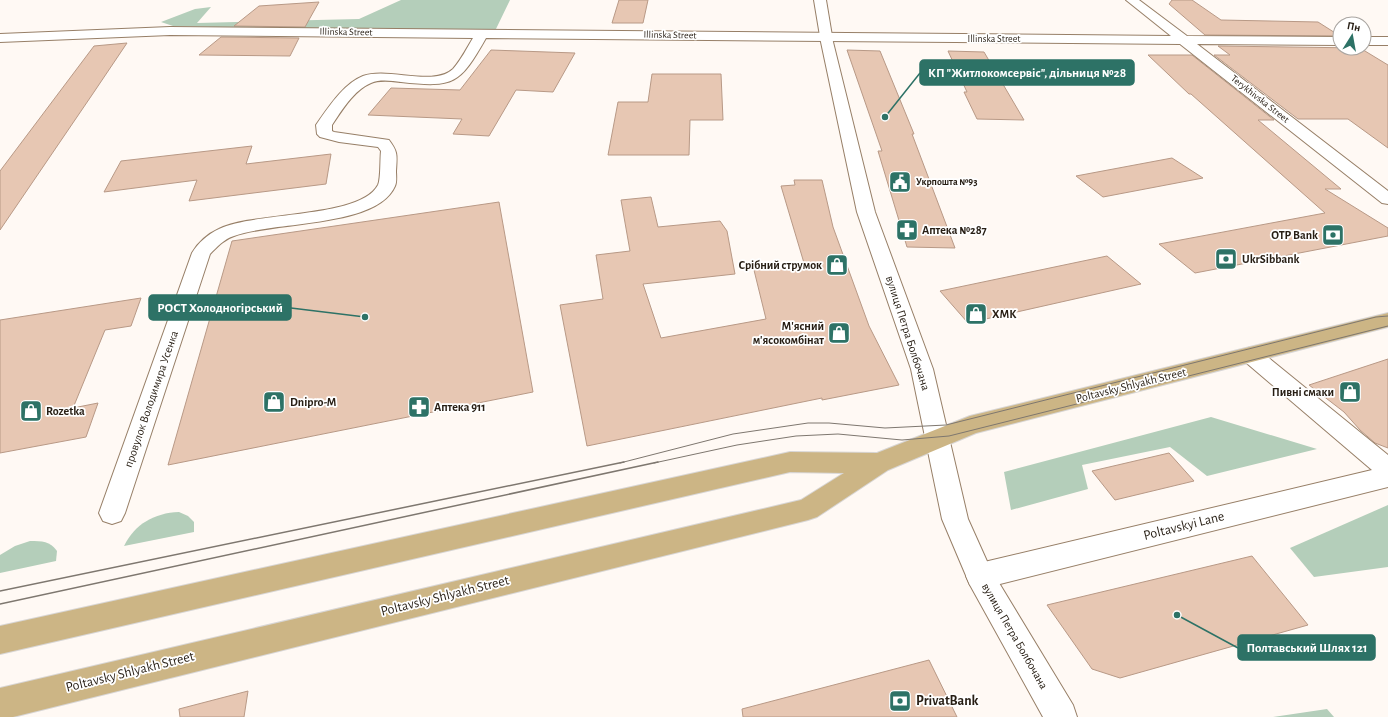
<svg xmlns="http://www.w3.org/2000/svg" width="1388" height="717" font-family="'Alegreya Sans',sans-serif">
	<rect width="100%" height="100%" fill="#fff9f4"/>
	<g fill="#b4ceba">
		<polygon points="401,0 510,0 495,31 343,30 173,26 161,22 195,9 211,7 197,23 359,19"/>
		<polygon points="1211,417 1317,449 1207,476 1170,447 1082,465 1088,489 1011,510 1004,472"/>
		<polygon points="1388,505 1388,567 1314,577 1290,548"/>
		<path d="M179,512L188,516L194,522V532L124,546C135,524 154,513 179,512Z"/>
		<path d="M30,541C42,541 50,541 57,551L56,561L0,573V555L15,546Z"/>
		<polygon points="1327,709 1334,717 1273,717"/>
	</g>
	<g fill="#e7c7b3" stroke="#b89986">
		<polygon points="619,0 648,0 643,23 612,23"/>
		<polygon points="1172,0 1192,0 1221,20 1318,22 1340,36 1205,35 1169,4"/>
		<polygon points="319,2 305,27 234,26 259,6"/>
		<polygon points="221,37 299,38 290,56 199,55"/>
		<polygon points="127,43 94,92 0,230 0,171 94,46"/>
		<polygon points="1218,46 1360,48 1388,65 1388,148 1348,119 1298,119 1214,55 1230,55"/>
		<polygon points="491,50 575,53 553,92 516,90 489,136 453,134 462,119 368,115 391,88 460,90"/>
		<polygon points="847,50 880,51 914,134 912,134 955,248 907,247 878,151 882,151"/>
		<polygon points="948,51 984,52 1024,120 977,119 964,92 967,92"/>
		<polygon points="1148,55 1192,55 1274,120 1258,120 1341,189 1325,189 1388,228 1388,236 1195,273 1159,244 1325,213 1191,94 1189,94"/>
		<polygon points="652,74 721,74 723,120 690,120 689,155 608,155 618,102 648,102"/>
		<polygon points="252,146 246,164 331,154 326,184 189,201 197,180 104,192 121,161"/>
		<polygon points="1172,158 1203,178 1103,197 1076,176"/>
		<polygon points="794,180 822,180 833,227 869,326 899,385 822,400 822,398 587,446 560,305 603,299 596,255 630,251 621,200 651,197 658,227 720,221 727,231 735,274 643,284 661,338 766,319 753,266 804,263 781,186 795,185"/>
		<polygon points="499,202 533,392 168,465 232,241"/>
		<polygon points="1107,256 1141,284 968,323 940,291"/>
		<polygon points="141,298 131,326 105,330 73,408 98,403 86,437 0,453 0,320"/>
		<polygon points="1388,359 1388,448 1375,443 1360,430 1344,412 1309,385"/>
		<polygon points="1169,453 1194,481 1115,500 1092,471"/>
		<polygon points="1252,556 1308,625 1120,678 1092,669 1047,605"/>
		<polygon points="929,660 957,717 743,717 742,709"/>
		<polygon points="248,691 244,717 180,717 179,709"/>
	</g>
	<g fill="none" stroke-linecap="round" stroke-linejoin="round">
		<g stroke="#977f67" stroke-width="2">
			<g id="street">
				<path d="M1126,0H1139L1187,36L1340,37V45L1197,44L1388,191V204L1382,203L1180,44L486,38C460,84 454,88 401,82C392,81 380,79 371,83C354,90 342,110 332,125V131L334,132L389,140C398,152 397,155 396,171C396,175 397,182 395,186C377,228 273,221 234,236C224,239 217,247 210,254L125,513L121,521L112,524L103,521L99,513L192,253C198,243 208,234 219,229C255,211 360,219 378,185C381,179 380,159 381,151L378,147L339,142L320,137L317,134L316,125C328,108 343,84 363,76C388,67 434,87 453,69C461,60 467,48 473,38L170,35L0,42V34L170,27L1171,36Z"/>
				<rect x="1364" y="37" width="24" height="8"/>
				<polygon points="1251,347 1259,350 1388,455 1388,487 980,589 970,585 966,576 970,567 980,563 1372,470 1243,360 1240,355 1243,350"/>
			</g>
		</g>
		<g stroke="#977f67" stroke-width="2">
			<polygon id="secondary" points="814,0 826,0 833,42 875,212 933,369 968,519 990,568 1073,705 1077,717 1043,717 970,585 942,519 911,369 857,212 821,42"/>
		</g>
		<g stroke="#d8d6d5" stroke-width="2">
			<polygon id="primary" points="1388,313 1388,327 976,433 888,470 817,517 808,520 13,717 0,717 0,688 801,500 844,473 790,472 0,654 0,626 790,452 877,453 970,416"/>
		</g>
		<use href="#street" fill="#fff" fill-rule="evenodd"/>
		<use href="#secondary" fill="#fff" fill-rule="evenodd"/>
		<use href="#primary" fill="#ccb585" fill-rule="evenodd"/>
		<g stroke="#7e776f" stroke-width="1">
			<polyline points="620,463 733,434 808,423 829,423 885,428 946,425 1376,317 1388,316"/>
			<polyline points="654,463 737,445 796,436 838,434 902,440 949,436 1388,326"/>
		</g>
		<g stroke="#7e776f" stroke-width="1.5">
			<polyline points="0,591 624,462"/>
			<polyline points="0,604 658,462"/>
		</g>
	</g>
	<defs>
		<g id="civic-square" transform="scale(1.15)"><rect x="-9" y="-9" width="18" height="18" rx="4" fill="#2d7266" stroke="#fff"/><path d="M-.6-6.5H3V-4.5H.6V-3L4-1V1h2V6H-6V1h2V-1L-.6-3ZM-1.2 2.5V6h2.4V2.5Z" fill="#fff"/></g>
		<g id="pharmacy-square" transform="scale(1.15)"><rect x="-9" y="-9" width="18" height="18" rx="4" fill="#2d7266" stroke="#fff"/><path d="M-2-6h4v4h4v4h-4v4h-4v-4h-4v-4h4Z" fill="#fff"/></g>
		<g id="bank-square" transform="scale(1.15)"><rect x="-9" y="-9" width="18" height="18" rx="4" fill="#2d7266" stroke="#fff"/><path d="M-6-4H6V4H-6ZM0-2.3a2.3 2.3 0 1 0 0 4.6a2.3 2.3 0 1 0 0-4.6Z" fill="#fff"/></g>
		<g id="shop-square" transform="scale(1.15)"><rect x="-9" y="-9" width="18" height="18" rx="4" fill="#2d7266" stroke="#fff"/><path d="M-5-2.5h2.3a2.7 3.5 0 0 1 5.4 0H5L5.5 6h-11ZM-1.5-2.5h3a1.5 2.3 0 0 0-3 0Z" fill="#fff"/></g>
	</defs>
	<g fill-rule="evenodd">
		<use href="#civic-square" x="900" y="182"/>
		<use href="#pharmacy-square" x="907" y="230"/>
		<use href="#bank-square" x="1333" y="235"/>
		<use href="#bank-square" x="1226" y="259"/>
		<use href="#shop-square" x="837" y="265"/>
		<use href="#shop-square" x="976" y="314"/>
		<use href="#shop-square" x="839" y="333"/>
		<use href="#shop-square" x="1350" y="392"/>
		<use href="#shop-square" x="274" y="402"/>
		<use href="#pharmacy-square" x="419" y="407"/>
		<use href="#shop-square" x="31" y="411"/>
		<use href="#bank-square" x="900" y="701"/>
	</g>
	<g text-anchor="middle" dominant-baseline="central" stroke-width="3.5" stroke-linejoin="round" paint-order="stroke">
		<g font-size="10" fill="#271e14" stroke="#fff">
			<text transform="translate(346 32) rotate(1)">Illinska Street</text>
			<text transform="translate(670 35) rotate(1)">Illinska Street</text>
			<text x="994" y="39">Illinska Street</text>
			<text transform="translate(1260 99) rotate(38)">Terykhivska Street</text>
		</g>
		<g font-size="10" font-weight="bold" fill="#271e14" stroke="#fff" text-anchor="start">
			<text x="916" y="182">Укрпошта №93</text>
		</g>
		<g font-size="12" font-weight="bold" fill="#271e14" stroke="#fff" text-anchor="start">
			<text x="922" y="230">Аптека №287</text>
			<text x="1318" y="235" text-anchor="end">OTP Bank</text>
			<text x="1242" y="259">UkrSibbank</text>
			<text x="822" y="265" text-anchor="end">Срібний струмок</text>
			<text x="992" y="314">ХМК</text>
			<text x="824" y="326" text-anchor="end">М'ясний<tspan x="824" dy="14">м'ясокомбінат</tspan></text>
			<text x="1334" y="392" text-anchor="end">Пивні смаки</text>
			<text x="290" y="402">Dnipro-M</text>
			<text x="434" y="407">Аптека 911</text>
			<text x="46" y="411">Rozetka</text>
		</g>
		<g font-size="12" fill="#271e14" stroke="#fff">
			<text transform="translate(908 333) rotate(72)">вулиця Петра Болбочана</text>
			<text transform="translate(1131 385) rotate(-14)">Poltavsky Shlyakh Street</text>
			<text transform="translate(151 399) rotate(-71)">провулок Володимира Усенка</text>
			<text transform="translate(1015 636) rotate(60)">вулиця Петра Болбочана</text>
		</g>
		<g font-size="14" fill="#271e14" stroke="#fff">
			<text transform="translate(1184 526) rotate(-14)">Poltavskyi Lane</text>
			<text transform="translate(445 596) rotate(-14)">Poltavsky Shlyakh Street</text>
			<text transform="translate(130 672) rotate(-14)">Poltavsky Shlyakh Street</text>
		</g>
		<g font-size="14" font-weight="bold" fill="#271e14" stroke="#fff" text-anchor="start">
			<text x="916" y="701">PrivatBank</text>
		</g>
	</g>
	<path fill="none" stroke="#2d7266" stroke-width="1.5" d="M885 117L920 73M365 317L291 308M1177 615L1238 648"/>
	<g fill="#2d7266" stroke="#fff" stroke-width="1.5">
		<circle cx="885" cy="117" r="4"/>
		<circle cx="365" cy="317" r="4"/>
		<circle cx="1177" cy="615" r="4"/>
	</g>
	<g fill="#2d7266" stroke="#2d7266" stroke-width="1.5">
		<rect x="920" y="60" width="214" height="25" rx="4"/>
		<rect x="149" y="295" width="142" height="25" rx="4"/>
		<rect x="1238" y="635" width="137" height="25" rx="4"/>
	</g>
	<g font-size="13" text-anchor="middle" font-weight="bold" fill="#fff">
		<text x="1027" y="77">КП "Житлокомсервіс", дільниця №28</text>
		<text x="220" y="312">РОСТ Холодногірський</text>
		<text x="1307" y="652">Полтавський Шлях 121</text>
	</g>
	<g transform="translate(1352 36) rotate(11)"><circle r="19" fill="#ffffff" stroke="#a9a5a1"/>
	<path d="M0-3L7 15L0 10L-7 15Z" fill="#2d7266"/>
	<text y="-6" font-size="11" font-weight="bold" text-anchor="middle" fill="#271e14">Пн</text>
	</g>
</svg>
